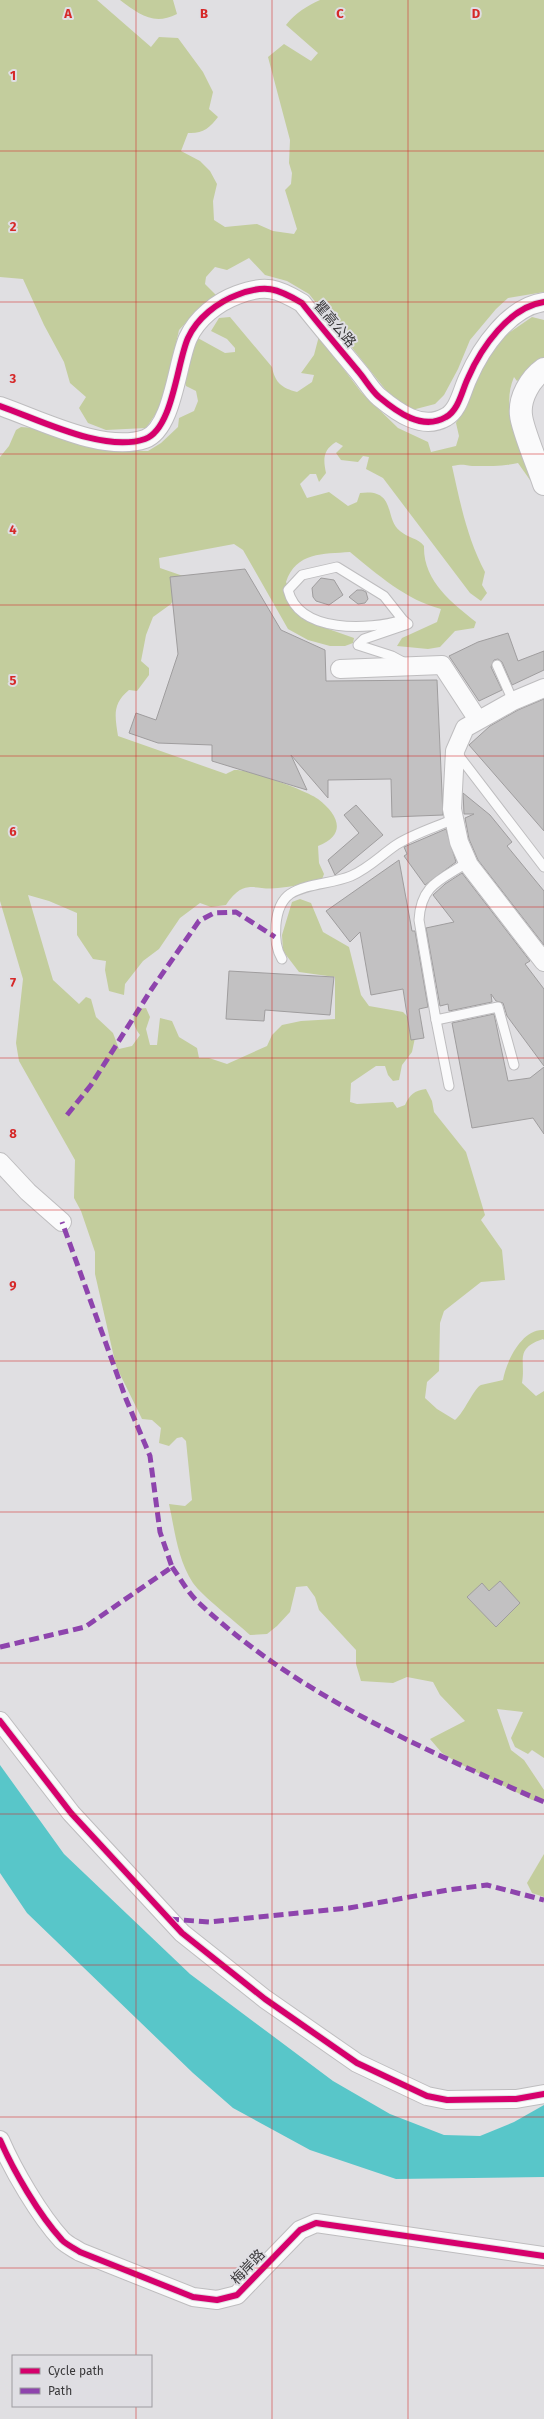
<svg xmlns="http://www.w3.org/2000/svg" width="544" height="2419" font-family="'Fira Sans','Noto Sans SC',sans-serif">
	<rect width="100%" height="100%" fill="#e0dfe2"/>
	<g fill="#c3cd9d">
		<path d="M0,0H97L151,47L159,37L178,38L203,72L213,92L209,109L218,117C210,128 202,134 188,133L181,151L200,161L210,171L217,184L213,201L214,220L225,227L257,224L273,231L294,234L297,229L285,190L291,184L292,173L289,163L290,140L268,57L284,44L311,61L318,53L286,25C295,13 307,6 320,0H544V292L508,298L496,309L470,340L458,369L444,395L435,404L412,410L389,394L309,294L287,281L265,275L249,258L227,270L215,267L206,277L205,284L216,295L195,313L179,330L163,403L146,428L106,430L88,423L79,408L86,397L70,383L64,362L44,325L23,279L0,277Z"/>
		<path d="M120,0H173L177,14C153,26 139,14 120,0Z"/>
		<path d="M230,317L272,367C275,383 282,388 297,392L312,382L314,375L301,373L314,355L319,336L361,392L398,428L428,442L431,452L456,446L459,436L456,423L490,351L506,335L532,317L544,320V360L517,381L514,377C500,410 520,442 533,471L530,480L518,463C504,466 491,466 477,466C465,466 466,463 452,466C460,502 467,538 485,572L482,585L487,593L481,601L470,593L383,478L366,469L369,457L363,456L358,462L341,460L336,453L343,446L336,442C323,450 323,459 326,473L319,482L316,474H310L300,484L307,498L329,492L348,506L357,502L360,493C397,488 384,519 400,531C408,538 418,538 424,546C423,581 452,603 476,622L474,628L455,631L440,647L428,649L397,646L402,638L437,622L441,609C406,600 377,574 350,552C323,554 296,552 286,582L295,602L317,625L354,638L353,643L345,646H330L308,640L288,629L243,550L234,544L159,558L160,568L186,577L171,604L153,617L146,635L141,661L149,668V675L137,691L129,690C112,704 115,716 118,736L226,774C228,773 232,771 234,770C246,768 308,791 318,799C339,815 347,835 318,846L319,863L324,874L321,882C306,883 292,887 278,888C254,891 245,877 226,905L211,907L200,903L180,918L159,949L143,961L125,984L124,995L109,991L105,970L106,961L93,959L77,935V913L49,901L28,895L53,980L79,1004L86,997L91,999L96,1017L113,1033L119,1049L132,1046L140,1035C133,1026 132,1019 136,1009L146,1008L150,1017L146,1029L150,1045H157L160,1018L172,1021L179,1037L197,1048L199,1058H209L227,1064L267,1046L272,1035L282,1025L301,1021L335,1019V977L299,972L283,951L282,935L292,902L300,899L311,903L323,932L349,947L361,995L369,1006L403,1012L412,1021L416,1033L412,1052L402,1065L399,1080L393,1081L388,1075L385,1066H376L351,1083L350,1102L357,1104L393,1102L397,1108L405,1105C410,1094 414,1091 426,1089L432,1101L434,1112L466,1152L485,1215L481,1220L502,1250L505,1280L481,1282L444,1311L440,1323L439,1371L427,1382L425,1398L437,1409L455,1420C464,1413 474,1388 481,1385C488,1383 496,1382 503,1380C506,1362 522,1328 544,1330V1340L543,1339C514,1349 526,1360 522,1383L536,1396L544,1391V1758L532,1750L528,1754L515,1747L511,1738L523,1712L497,1709L511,1750L524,1760L544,1790V1801L532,1800L458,1763L442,1753L430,1739L465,1721L440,1695L433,1682L407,1677L393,1683L361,1681L356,1664V1650L319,1610L315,1597L307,1586L296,1587L290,1612L277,1626L267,1634L250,1635C236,1622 202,1596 193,1583C177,1558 175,1531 169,1504L185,1506L192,1500L186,1441L182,1437L177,1438L169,1446L159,1443L161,1428L152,1420L142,1419L116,1366L95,1274V1252L81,1211L74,1198L75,1160L19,1061L16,1043L23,979L0,901V457L9,446L16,430L21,427L34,428L100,450L148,451L161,443L178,427L179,418L194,411L198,401L196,391L186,386L184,379L196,337L225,353L235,352V348L227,339L211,331L219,318Z"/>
		<polygon points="544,1854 544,1897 532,1893 527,1883"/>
	</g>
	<polygon fill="#58c6c9" points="0,1765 64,1854 190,1974 333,2081 390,2114 444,2135 480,2136 514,2122 544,2105 544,2177 396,2179 310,2150 233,2108 193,2073 27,1913 0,1873"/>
	<g fill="#c2c1c2" stroke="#9f9d9e">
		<polygon points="245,569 281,630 325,650 326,681 437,680 443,815 392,817 391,779 328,780 328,798 291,755 307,790 212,761 212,745 158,743 129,733 136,713 156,720 178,654 170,577"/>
		<polygon points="321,578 334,580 343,595 329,605 316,601 313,597 312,588"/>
		<polygon points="362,590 366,592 368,599 365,603 358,604 349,597 357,590"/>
		<polygon points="508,633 518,661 544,651 544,670 512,685 502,662 498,659 494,660 491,667 502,690 479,701 449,656 478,642"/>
		<polygon points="544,699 544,831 469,745 490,726 518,710"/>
		<polygon points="463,793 490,815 512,842 507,846 544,891 544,945 478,860 469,839 465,818 474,814 464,814"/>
		<polygon points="356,805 383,835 335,875 328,860 359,833 344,815"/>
		<polygon points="446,829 456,862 425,885 404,856 407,854 404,847"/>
		<polygon points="399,860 412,931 415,931 428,1007 419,1009 424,1038 411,1040 403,989 371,995 360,932 350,942 326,911"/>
		<polygon points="462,873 530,961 525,964 544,989 544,1066 507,1016 503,1003 496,1001 491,994 492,1002 449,1011 448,1004 440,1006 426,928 454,922 433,895 445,884"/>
		<polygon points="229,971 334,977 330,1015 265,1010 264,1021 226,1019"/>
		<polygon points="494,1014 508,1081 530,1078 544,1067 544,1134 533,1118 472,1128 452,1023"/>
		<polygon points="500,1581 520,1603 496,1627 467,1597 482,1583 489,1591"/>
	</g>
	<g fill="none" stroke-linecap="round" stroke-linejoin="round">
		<g stroke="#bebdbf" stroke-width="11">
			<g id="lane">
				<path d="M403,620C369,630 299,634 288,590L302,575L337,567L384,596L403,620L408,624L364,639L358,645L392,656L405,663"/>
				<polyline points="497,665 513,701"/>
				<polyline points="456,752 544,867"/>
				<path d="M468,862C441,880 421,884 419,920L436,1020L498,1007L514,1065"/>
				<path d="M282,959C272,943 273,906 290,894C307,883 332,884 351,876C369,868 380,856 396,845C413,834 436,827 454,819"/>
				<polyline points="436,1020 449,1086"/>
			</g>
		</g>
		<g stroke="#bebdbf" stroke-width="20">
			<g id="street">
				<path d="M0,406C40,420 104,453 145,439C173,429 177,362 188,338C197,318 218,302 237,295C265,284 277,288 302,303C320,326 339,348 358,371C365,379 371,390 379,397C397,412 422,431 446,417C459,410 462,390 468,378C481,348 509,307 544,302"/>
				<polyline points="340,669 442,665 478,720"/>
				<polyline points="544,688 513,701 465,728 455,751 452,809 459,842 469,865 544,962"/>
				<polyline points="0,1162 28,1192 62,1222"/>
				<polyline points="0,1721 71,1813 182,1933 265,1999 357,2063 427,2096 447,2100 516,2099 544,2094"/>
				<path d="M0,2140C13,2170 39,2215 62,2240C67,2245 74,2248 80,2252L193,2297L217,2300L237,2295L300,2230L316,2223L544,2256"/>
			</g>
		</g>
		<g stroke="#bebdbf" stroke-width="24">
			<path id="secondary" d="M544,369C530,379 519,398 521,415C522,429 539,468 544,484"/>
		</g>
		<use href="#lane" stroke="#fafafb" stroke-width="9"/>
		<use href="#street" stroke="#fafafb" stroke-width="18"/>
		<use href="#secondary" stroke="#fafafb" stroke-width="22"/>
		<g stroke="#8e44ad" stroke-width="5" stroke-dasharray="10 5" stroke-linecap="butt">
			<polyline points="67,1115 91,1085 151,990 199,921 214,913 236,912 275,937"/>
			<path d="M172,1567C180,1578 188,1593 199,1603C297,1695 423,1749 544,1802"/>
			<polyline points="0,1647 85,1627 172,1567 160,1532 150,1456 126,1399 62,1222"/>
			<polyline points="169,1919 209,1922 349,1908 448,1890 487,1885 544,1900"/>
		</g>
		<g stroke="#dfdee3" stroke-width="8">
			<g id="cycleway">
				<path d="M0,406C40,420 104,453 145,439C173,429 177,362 188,338C197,318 218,302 237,295C265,284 277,288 302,303C320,326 339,348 358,371C365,379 371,390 379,397C397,412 422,431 446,417C459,410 462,390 468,378C481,348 509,307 544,302"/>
				<polyline points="0,1721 71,1813 182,1933 265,1999 357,2063 427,2096 447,2100 516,2099 544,2094"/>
				<path d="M0,2140C13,2170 39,2215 62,2240C67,2245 74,2248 80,2252L193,2297L217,2300L237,2295L300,2230L316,2223L544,2256"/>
			</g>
		</g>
		<use href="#cycleway" stroke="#d6006c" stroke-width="6"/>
	</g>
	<path fill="none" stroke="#d62828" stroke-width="1" stroke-opacity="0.55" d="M136,0V2356M272,0V2419M408,0V2419M0,151H544M0,302H544M0,454H544M0,605H544M0,756H544M0,907H544M0,1058H544M0,1210H544M0,1361H544M0,1512H544M0,1663H544M0,1814H544M0,1965H544M0,2117H544M0,2268H544M136,2406V2419"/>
	<g text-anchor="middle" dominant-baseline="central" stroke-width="4" stroke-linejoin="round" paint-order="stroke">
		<g font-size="14" fill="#3a393b" stroke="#dfdee3">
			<text transform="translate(335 324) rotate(50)">瞿高公路</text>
			<text transform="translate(248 2267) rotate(-46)">梅岸路</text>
		</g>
	</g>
	<g font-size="13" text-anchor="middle" font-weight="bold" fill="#d62828" stroke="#dfdee3" stroke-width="4" stroke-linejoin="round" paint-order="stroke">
		<text x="68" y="18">A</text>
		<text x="204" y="18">B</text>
		<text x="340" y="18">C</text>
		<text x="476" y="18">D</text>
		<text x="13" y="80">1</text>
		<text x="13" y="231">2</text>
		<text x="13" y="383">3</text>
		<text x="13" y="534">4</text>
		<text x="13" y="685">5</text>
		<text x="13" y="836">6</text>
		<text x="13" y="987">7</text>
		<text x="13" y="1138">8</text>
		<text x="13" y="1290">9</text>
	</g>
	<rect x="12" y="2355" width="140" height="52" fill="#dfdee3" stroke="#9d9ca0"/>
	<rect x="20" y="2368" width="20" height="6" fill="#d6006c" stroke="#9d9ca0"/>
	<text x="48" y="2375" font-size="12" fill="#3a393b">Cycle path</text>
	<rect x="20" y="2388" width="20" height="6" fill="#8e44ad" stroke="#9d9ca0"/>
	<text x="48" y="2395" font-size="12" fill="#3a393b">Path</text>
</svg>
